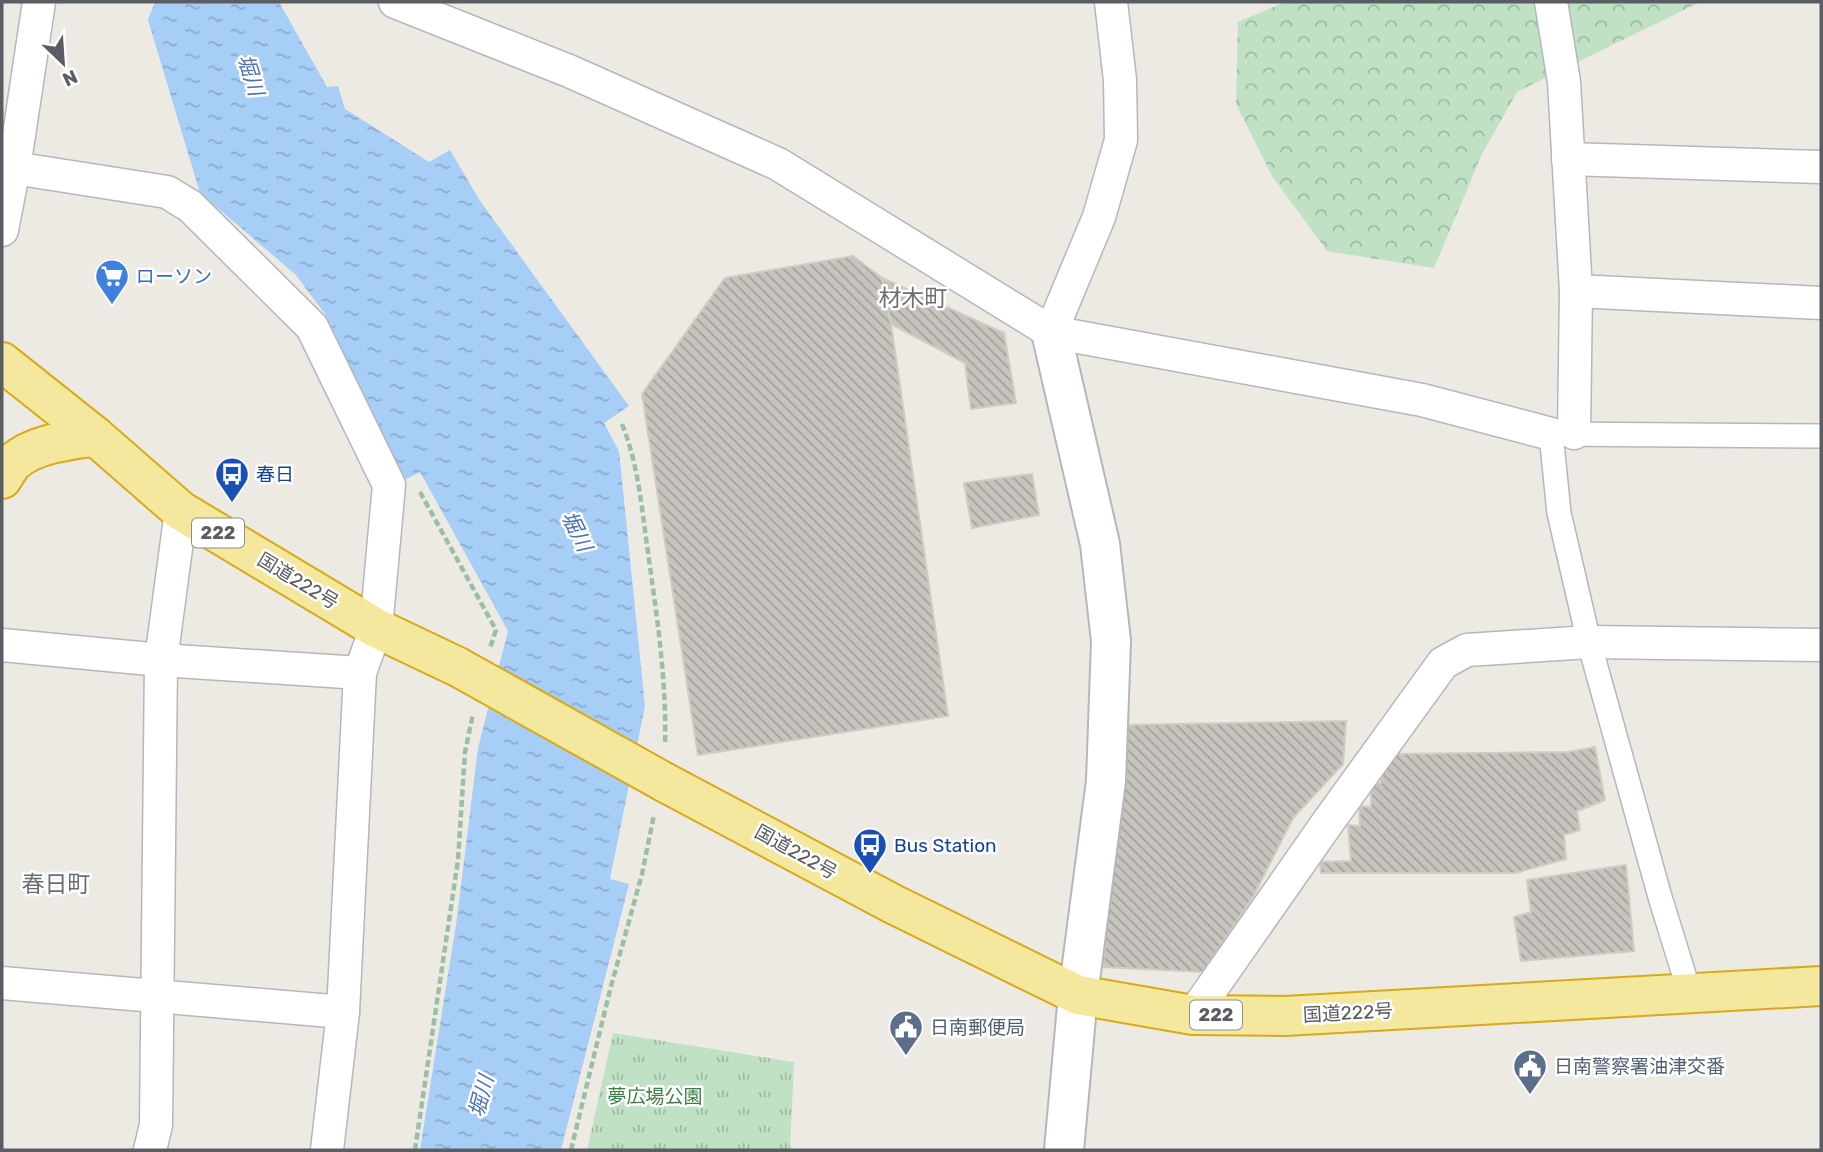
<svg xmlns="http://www.w3.org/2000/svg" width="1823" height="1152" font-family="Rubik,'Noto Sans JP',sans-serif">
	<defs>
		<pattern id="forest-crowns" width="20" height="18" patternUnits="userSpaceOnUse" patternTransform="scale(1.75)"><rect width="20" height="18" fill="#c0e1c3"/><path d="M2 6a3 3 0 1 1 6 0M12 15a3 3 0 1 1 6 0" fill="none" stroke="#9fbaa2"/></pattern>
		<pattern id="park-tufts" width="24" height="20" patternUnits="userSpaceOnUse" patternTransform="scale(1.75)"><rect width="24" height="20" fill="#c0e1c3"/><path d="M3 7l-1-3M5 7V3M7 7l1-3M15 17l-1-3M17 17v-4M19 17l1-3" fill="none" stroke="#9fbaa2"/></pattern>
		<pattern id="water-ripples" width="26" height="14" patternUnits="userSpaceOnUse" patternTransform="scale(1.75)"><rect width="26" height="14" fill="#a7cef6"/><path d="M2 4q2-2 4 0t4 0M15 11q2-2 4 0t4 0" fill="none" stroke="#8baacb"/></pattern>
		<pattern id="building-back-hatch" width="6" height="6" patternUnits="userSpaceOnUse" patternTransform="scale(1.75)"><rect width="6" height="6" fill="#c7c4be"/><path d="M-1 5l2 2M0 0l6 6M5-1l2 2" fill="none" stroke="#a5a29e"/></pattern>
	</defs>
	<rect width="100%" height="100%" fill="#eceae2"/>
	<polygon fill="url(#forest-crowns)" points="1285,2 1700,2 1517,92 1482,154 1434,268 1327,251 1272,176 1236,104 1238,22"/>
	<polygon fill="url(#park-tufts)" points="613,1033 794,1062 790,1150 587,1150"/>
	<polygon fill="url(#water-ripples)" points="155,2 279,2 327,87 338,86 345,109 429,162 450,150 480,201 629,406 604,423 619,451 645,706 610,879 629,884 561,1150 420,1150 457,918 478,748 508,631 420,472 402,481 325,314 296,275 200,193 148,20"/>
	<g fill="url(#building-back-hatch)" stroke="#d0ccc1" stroke-width="2">
		<polygon points="853,256 882,278 891,324 948,716 698,755 642,394 725,278"/>
		<polygon points="882,278 1004,333 1016,403 971,409 965,363 891,324"/>
		<polygon points="1032,474 1039,515 972,528 964,483"/>
		<polygon points="1346,721 1343,764 1293,818 1254,895 1203,972 1103,967 1127,725"/>
		<polygon points="1595,747 1605,800 1577,811 1580,830 1564,835 1566,859 1515,873 1321,873 1320,862 1351,861 1348,825 1360,826 1359,806 1371,807 1371,784 1381,783 1383,762 1394,754 1568,752"/>
		<polygon points="1626,865 1634,951 1521,961 1514,917 1531,912 1527,880"/>
	</g>
	<g fill="none" stroke-linecap="round" stroke-linejoin="round">
		<g stroke="#b4b7bb" stroke-width="26">
			<polyline id="pedestrian" points="1690,994 1660,897 1589,642 1559,513 1551,434 1821,436"/>
		</g>
		<g stroke="#b4b7bb" stroke-width="35">
			<g id="minor">
				<polyline points="395,2 569,71 778,164 1051,332 1422,400 1551,434"/>
				<polyline points="1551,2 1564,82 1576,291 1574,433"/>
				<polyline points="1568,159 1821,167"/>
				<polyline points="14,168 167,192 190,206 312,327 389,485 376,628 360,673 343,1012 327,1150"/>
				<polyline points="2,230 14,168 39,2"/>
				<polyline points="1576,291 1821,303"/>
				<polyline points="1051,332 1099,217 1121,140 1120,80 1111,2"/>
				<polyline points="2,645 161,660 360,673"/>
				<polyline points="2,983 343,1012"/>
				<polyline points="1193,1015 1328,822 1443,663 1467,650 1589,642 1821,645"/>
				<polyline points="150,1150 156,1125 161,660 181,511"/>
			</g>
		</g>
		<g stroke="#b4b7bb" stroke-width="42">
			<polyline id="tertiary" points="1051,332 1100,544 1111,641 1106,781 1078,995 1064,1150"/>
		</g>
		<g stroke="#d8aa15" stroke-width="42">
			<g id="trunk">
				<polyline points="2,362 95,436 181,511 376,628 458,667"/>
				<path d="M2,479C6,473 10,465 15,461C36,443 69,441 95,436"/>
				<polyline points="664,782 893,904 1078,995 1193,1015 1285,1016 1821,986"/>
			</g>
		</g>
		<g stroke="#99bfa7" stroke-width="4.5" stroke-dasharray="7 3.5" stroke-linecap="butt">
			<path d="M622,424C638,464 641,503 647,545C656,611 667,679 665,745"/>
			<polyline points="420,492 496,630 490,648"/>
			<polyline points="415,1150 458,860 465,752 473,714"/>
			<polyline points="571,1150 610,990 642,874 654,815"/>
		</g>
		<use href="#pedestrian" stroke="#fff" stroke-width="23"/>
		<use href="#minor" stroke="#fff" stroke-width="32"/>
		<use href="#tertiary" stroke="#fff" stroke-width="38"/>
		<use href="#trunk" stroke="#f4e89f" stroke-width="38"/>
		<g stroke="#d8aa15" stroke-width="42" stroke-linecap="butt">
			<polyline id="trunk-bridge" points="458,667 664,782"/>
		</g>
		<use href="#trunk-bridge" stroke="#f4e89f" stroke-width="38"/>
	</g>
	<defs>
		<g id="supermarket-pin" transform="scale(1.75)"><path d="M0 17L-7.5 6A9.5 9.5 0 1 1 7.5 6Z" fill="#3f7fe0" stroke="#fff"/><path d="M-6-5.5h2.5l.6 2H6L4.5 2H-2.5L-4.4-4H-6ZM-1.5 3.2a1.3 1.3 0 1 0 .1 0ZM3 3.2a1.3 1.3 0 1 0 .1 0Z" fill="#fff"/></g>
		<g id="bus-pin" transform="scale(1.75)"><path d="M0 17L-7.5 6A9.5 9.5 0 1 1 7.5 6Z" fill="#1a4fb4" stroke="#fff"/><path d="M-5-6H5V4H4V6H2V4H-2V6H-4V4H-5ZM-3.5-4V0h7V-4ZM-3.5 1.2v1.5H-2V1.2ZM2 1.2v1.5H3.5V1.2Z" fill="#fff"/></g>
		<g id="civic-pin" transform="scale(1.75)"><path d="M0 17L-7.5 6A9.5 9.5 0 1 1 7.5 6Z" fill="#5c6f8a" stroke="#fff"/><path d="M-.6-6.5H3V-4.5H.6V-3L4-1V1h2V6H-6V1h2V-1L-.6-3ZM-1.2 2.5V6h2.4V2.5Z" fill="#fff"/></g>
	</defs>
	<g fill-rule="evenodd">
		<use href="#supermarket-pin" x="112" y="276"/>
		<use href="#bus-pin" x="232" y="474"/>
		<use href="#bus-pin" x="870" y="845"/>
		<use href="#civic-pin" x="906" y="1027"/>
		<use href="#civic-pin" x="1530" y="1066"/>
	</g>
	<g text-anchor="middle" dominant-baseline="central" stroke-width="5" stroke-linejoin="round" paint-order="stroke">
		<g fill="#fff" stroke="#8c8e90" stroke-width="2">
			<rect x="192" y="518.5" width="52" height="29" rx="5"/>
			<rect x="1190" y="1000.5" width="52" height="29" rx="5"/>
		</g>
		<g font-size="18" font-weight="bold" fill="#5a5d61">
			<text x="218" y="533">222</text>
			<text x="1216" y="1015">222</text>
		</g>
		<g font-size="19" fill="#366cbe" stroke="#fff" text-anchor="start">
			<text x="136" y="276">ローソン</text>
		</g>
		<g font-size="19" fill="#164399" stroke="#fff" text-anchor="start">
			<text x="256" y="474">春日</text>
			<text x="894" y="845">Bus Station</text>
		</g>
		<g font-size="19" fill="#5a5d61" stroke="#fff">
			<text transform="translate(298 581) rotate(31)">国道222号</text>
			<text transform="translate(796 852) rotate(29)">国道222号</text>
			<text transform="translate(1348 1013) rotate(-3)">国道222号</text>
		</g>
		<g font-size="19" fill="#4e5e75" stroke="#fff" text-anchor="start">
			<text x="930" y="1027">日南郵便局</text>
			<text x="1554" y="1066">日南警察署油津交番</text>
		</g>
		<g font-size="19" fill="#3c7e44" stroke="#fff">
			<text x="655" y="1096">夢広場公園</text>
		</g>
		<g font-size="21" font-style="italic" fill="#4a73af" stroke="#fff">
			<text transform="translate(251 75) rotate(72)">堀川</text>
			<text transform="translate(577 531) rotate(64)">堀川</text>
			<text transform="translate(481 1096) rotate(-75)">堀川</text>
		</g>
		<g font-size="23" fill="#6b6f73" stroke="#fff">
			<text x="913" y="298">材木町</text>
			<text x="56" y="884">春日町</text>
		</g>
	</g>
	<rect width="1823" height="1152" fill="none" stroke="#5a5d61" stroke-width="7"/>
	<g transform="translate(63 63) rotate(155)" stroke="#ffffff" stroke-width="5" paint-order="stroke">
	<path d="M0-5L12 26L0 18L-12 26Z" fill="#5a5d61"/>
	<text y="-10" font-size="19" font-weight="bold" text-anchor="middle" fill="#5a5d61">N</text>
	</g>
</svg>
